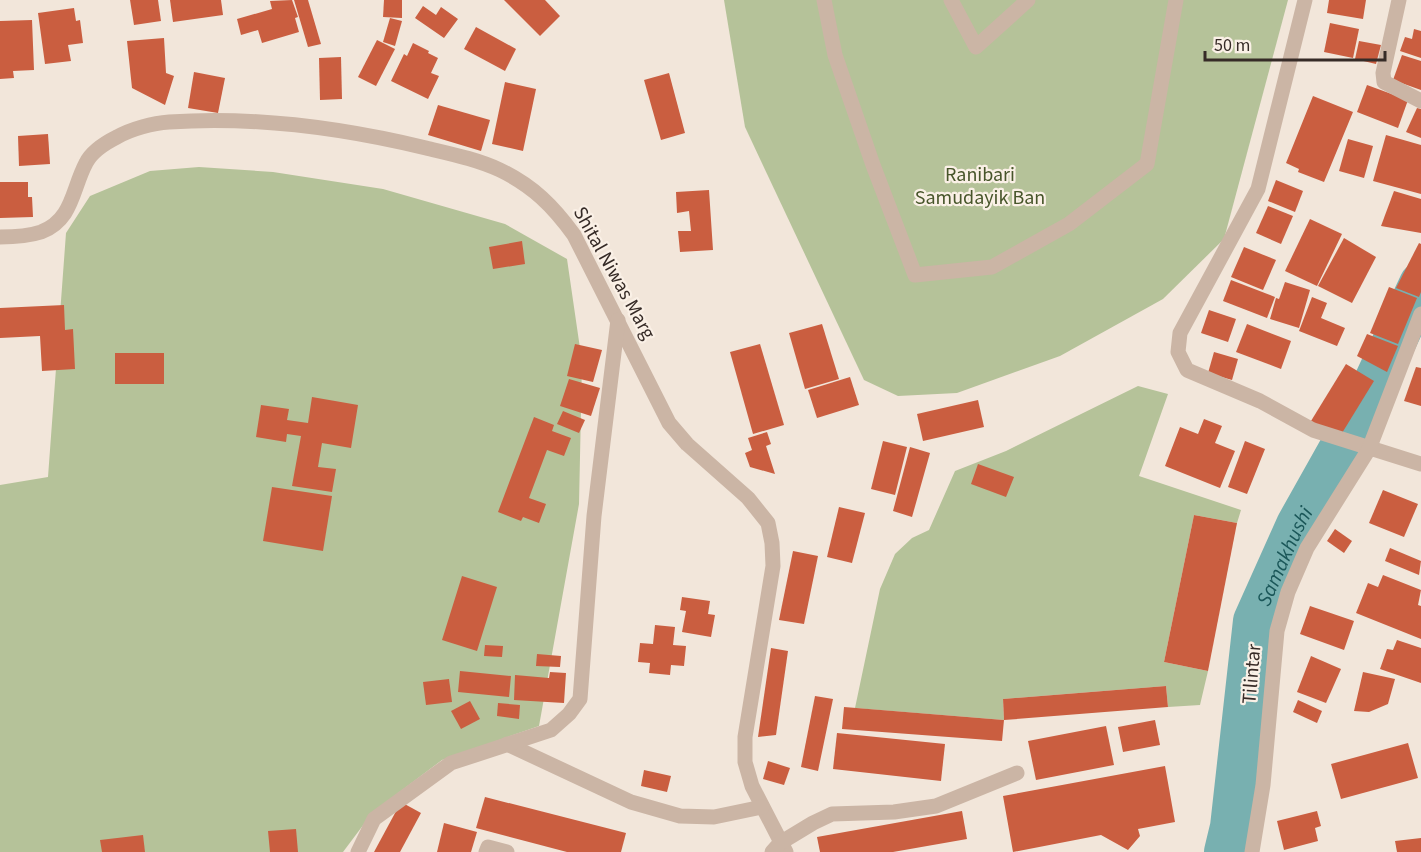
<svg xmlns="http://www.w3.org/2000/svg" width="1421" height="852" font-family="'Source Sans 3',sans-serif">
	<rect width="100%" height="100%" fill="#f2e6da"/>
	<g fill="#b5c299">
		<polygon points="724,0 1288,0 1224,239 1163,299 1060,356 957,393 898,396 864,380 745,127"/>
		<polygon points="199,167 273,172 383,189 505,224 567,259 582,362 579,504 539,726 442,760 373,812 343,852 0,852 0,485 48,477 66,233 90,196 150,171"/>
		<polygon points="1138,386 1168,394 1139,476 1241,510 1237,523 1194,515 1164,662 1208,671 1200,705 1168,707 1166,686 1003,699 1004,720 855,708 880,589 895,554 912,538 929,530 955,471 1006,451"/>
	</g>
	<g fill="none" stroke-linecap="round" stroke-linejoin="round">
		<path stroke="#78b0b0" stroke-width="44" id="s1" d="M1226,852L1232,827L1255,621L1298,525L1362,411L1421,284"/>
	</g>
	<g fill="#ca5e40">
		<polygon points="130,0 158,0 161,21 134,25"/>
		<polygon points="170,0 221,0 223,15 173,22"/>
		<polygon points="292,0 298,17 295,18 299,32 262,43 258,30 241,35 237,19 272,9 270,1"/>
		<polygon points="294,0 308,0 321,44 308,47"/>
		<polygon points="384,0 402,0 402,18 383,17"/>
		<polygon points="504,0 545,0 560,16 540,36"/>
		<polygon points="1329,0 1366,0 1363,19 1327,13"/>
		<polygon points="423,6 436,15 441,7 458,19 444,38 415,18"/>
		<polygon points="74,8 76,21 80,20 83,43 68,45 71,61 45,64 38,13"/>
		<polygon points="390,18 402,21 395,46 383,42"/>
		<polygon points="32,20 34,70 13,71 14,78 0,79 0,21"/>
		<polygon points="1330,23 1359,29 1353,58 1324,52"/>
		<polygon points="476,27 516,49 505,71 464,49"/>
		<polygon points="1414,29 1421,31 1421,58 1400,51 1405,37 1412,39"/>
		<polygon points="164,38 166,73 174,76 165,105 132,88 127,41"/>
		<polygon points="377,40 395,49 376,86 358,77"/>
		<polygon points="1359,41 1381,45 1376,64 1355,59"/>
		<polygon points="413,43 429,51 428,53 438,58 431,73 439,76 428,99 391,81 404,54 407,56"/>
		<polygon points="1402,55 1421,61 1421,90 1393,80"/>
		<polygon points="341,57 342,99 320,100 319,58"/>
		<polygon points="194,72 225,78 218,113 188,108"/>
		<polygon points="669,73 685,133 661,140 644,80"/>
		<polygon points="505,82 536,89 523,151 492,144"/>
		<polygon points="1367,85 1408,100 1398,128 1357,112"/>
		<polygon points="1313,96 1353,112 1324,182 1298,172 1299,169 1286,163"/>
		<polygon points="438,105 490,120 481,151 428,135"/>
		<polygon points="1417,108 1421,109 1421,138 1406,132"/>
		<polygon points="48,134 50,164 19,166 18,136"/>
		<polygon points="1386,135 1421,145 1421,194 1373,181"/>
		<polygon points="1348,139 1373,146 1364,178 1339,171"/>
		<polygon points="1276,180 1303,191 1295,212 1268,201"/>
		<polygon points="0,182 28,182 28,197 32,197 33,217 0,218"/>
		<polygon points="709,190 713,250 680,252 678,231 691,231 689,211 677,213 676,192"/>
		<polygon points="1394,191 1421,199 1421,233 1381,226"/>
		<polygon points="1268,206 1293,216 1281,244 1256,233"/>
		<polygon points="1310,219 1342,234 1317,286 1285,271"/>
		<polygon points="1344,238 1376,257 1352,303 1318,286"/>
		<polygon points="522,241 525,264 493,269 489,247"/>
		<polygon points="1419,243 1421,244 1421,292 1419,297 1396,288"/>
		<polygon points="1244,247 1276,260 1263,290 1231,277"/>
		<polygon points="1231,280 1275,297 1267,318 1223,301"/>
		<polygon points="1285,282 1310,290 1299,328 1270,319 1276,298 1279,299"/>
		<polygon points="1389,287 1417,298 1398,344 1370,333"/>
		<polygon points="1312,297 1327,303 1321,318 1345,328 1337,346 1299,331"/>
		<polygon points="64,305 65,330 73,329 75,369 42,371 40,336 0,338 0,308"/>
		<polygon points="1209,310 1236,319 1228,342 1201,333"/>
		<polygon points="822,324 839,379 805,389 789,333"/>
		<polygon points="1247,324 1291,341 1281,369 1236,352"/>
		<polygon points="1367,334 1398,346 1387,372 1357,356"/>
		<polygon points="575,344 602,350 593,382 567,376"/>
		<polygon points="760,344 784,425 753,434 730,352"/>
		<polygon points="1214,352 1238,359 1232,380 1208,373"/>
		<rect x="115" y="353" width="49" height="31"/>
		<polygon points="1346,364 1374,381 1339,438 1311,421"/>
		<polygon points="1416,367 1421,368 1421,406 1404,401"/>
		<polygon points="850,377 859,405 817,418 808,390"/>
		<polygon points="569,379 600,388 591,416 560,406"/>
		<polygon points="312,397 358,405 351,448 322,443 318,467 336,469 332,492 292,486 301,436 287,434 286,442 256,437 261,405 289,409 287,420 308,423"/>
		<polygon points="978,400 984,427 923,441 917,414"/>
		<polygon points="563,411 585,420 579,433 557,424"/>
		<polygon points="534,417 554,425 552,431 571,438 564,456 547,450 529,498 546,504 539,523 523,517 521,521 498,512"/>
		<polygon points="1204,419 1222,426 1215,443 1235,451 1220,488 1165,466 1180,427 1198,434"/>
		<polygon points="767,432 771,444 766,446 775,474 750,467 745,453 752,450 748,438"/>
		<polygon points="883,441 907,447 895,495 871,489"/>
		<polygon points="1245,441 1265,449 1247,494 1228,487"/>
		<polygon points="910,447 930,453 912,517 893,511"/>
		<polygon points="978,464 1014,477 1006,497 971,484"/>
		<polygon points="272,487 332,496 323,551 263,541"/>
		<polygon points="1383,490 1418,504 1404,537 1369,523"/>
		<polygon points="839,507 865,513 852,563 827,557"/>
		<polygon points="1194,515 1237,523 1208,671 1164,662"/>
		<polygon points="1335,529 1352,541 1344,553 1327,541"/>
		<polygon points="1390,548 1421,561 1419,575 1385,561"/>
		<polygon points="793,551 818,556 804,624 779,620"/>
		<polygon points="1383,575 1421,590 1418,605 1421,606 1421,639 1356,613 1368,583 1378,587"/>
		<polygon points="462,576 497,587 477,651 442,640"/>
		<polygon points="682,597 710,601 708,614 715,615 711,637 682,632 686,611 680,610"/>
		<polygon points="1310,606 1354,621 1344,650 1300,634"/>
		<polygon points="655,625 675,627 673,645 686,646 684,666 671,665 670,675 649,673 650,663 638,662 640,643 653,644"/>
		<polygon points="1397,640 1421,648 1421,683 1380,669 1387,649 1393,650"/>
		<polygon points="485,645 503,646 502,657 484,656"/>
		<polygon points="771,648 788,651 776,735 758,737"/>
		<polygon points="537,654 561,656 560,667 536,666"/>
		<polygon points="1311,656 1341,669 1326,703 1297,692"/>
		<polygon points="460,671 511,676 509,697 458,692"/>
		<polygon points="550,672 566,673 564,703 514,700 515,675 549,678"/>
		<polygon points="1363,672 1395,679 1388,704 1369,712 1354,711"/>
		<polygon points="449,679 452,702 426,705 423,682"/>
		<polygon points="1166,686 1168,707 1004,720 1003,699"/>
		<polygon points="815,696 833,699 818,771 801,767"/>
		<polygon points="1298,700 1322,711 1317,723 1293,712"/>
		<polygon points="470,701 480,719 461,729 451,711"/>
		<polygon points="498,703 520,705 519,719 497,716"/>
		<polygon points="844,707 1004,720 1002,741 842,729"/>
		<polygon points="1155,720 1160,745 1123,752 1118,727"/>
		<polygon points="1106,726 1114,765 1036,780 1028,741"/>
		<polygon points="837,733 945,744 941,781 833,769"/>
		<polygon points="1408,743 1418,778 1341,799 1331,764"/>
		<polygon points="768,761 790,768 784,785 763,779"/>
		<polygon points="1165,766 1175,822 1138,829 1140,836 1128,850 1101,835 1013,852 1003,796"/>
		<polygon points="644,770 671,776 667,792 641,786"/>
		<polygon points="485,797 626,833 621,852 567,852 476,828"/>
		<polygon points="401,802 421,813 400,852 374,852"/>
		<polygon points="962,811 967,839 893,852 820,852 817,837"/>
		<polygon points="1317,811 1321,826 1315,828 1318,841 1284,850 1277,821"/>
		<polygon points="444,823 477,832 471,852 437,852"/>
		<polygon points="296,829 298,852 270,852 268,831"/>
		<polygon points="143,835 145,852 102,852 100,840"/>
		<polygon points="1421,838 1421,852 1397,852 1395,841"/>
	</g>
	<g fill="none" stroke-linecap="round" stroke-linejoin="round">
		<g stroke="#cbb5a5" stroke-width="15">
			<polyline points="824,0 835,55 873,165 915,275 992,267 1069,224 1147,164 1176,0"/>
			<polyline points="951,0 976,47 1028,0"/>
			<polyline points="1305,0 1258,189 1180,333 1178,352 1187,370 1260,401 1313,430 1421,464"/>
			<polyline points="1399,0 1383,73 1384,82 1421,101"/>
			<path d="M0,237C13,237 29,236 41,232C73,220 72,189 86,163C92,151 105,143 117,137C131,129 153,123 169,122C255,116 343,128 426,148C451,154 476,159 500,170C533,186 553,206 574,235L669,423L687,444L748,498L768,523L772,543L773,566L745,737V762L752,786L786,852"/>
			<polyline points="507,744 631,802 680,816 714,817 762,807"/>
			<polyline points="358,852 374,819 451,763 551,730 569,714 580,699 594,516 618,320"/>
			<polyline points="486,852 488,847 507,852"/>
			<polyline points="772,852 780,843 813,823 832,814 894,812 936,806 1017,773"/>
			<polyline points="1252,852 1263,785 1277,631 1288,592 1307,548 1369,449 1421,314"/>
		</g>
	</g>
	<g text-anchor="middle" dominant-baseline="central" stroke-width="4.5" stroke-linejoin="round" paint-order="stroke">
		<g font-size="20" fill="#47552a" stroke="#faf0e6">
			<text x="980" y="175">Ranibari<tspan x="980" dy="23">Samudayik Ban</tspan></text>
		</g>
		<g font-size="20" fill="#362b27" stroke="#faf0e6">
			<text transform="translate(614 273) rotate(61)">Shital Niwas Marg</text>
			<text transform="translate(1252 674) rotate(-85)">Tilintar</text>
		</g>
		<g font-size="21" font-style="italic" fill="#1b5759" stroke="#faf0e6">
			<text stroke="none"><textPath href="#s1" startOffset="304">Samakhushi</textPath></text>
		</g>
	</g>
	<path d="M1205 51v9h180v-9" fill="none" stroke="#362b27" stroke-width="3"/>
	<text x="1214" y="51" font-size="18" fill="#362b27" stroke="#faf0e6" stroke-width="4.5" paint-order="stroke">50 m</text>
</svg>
